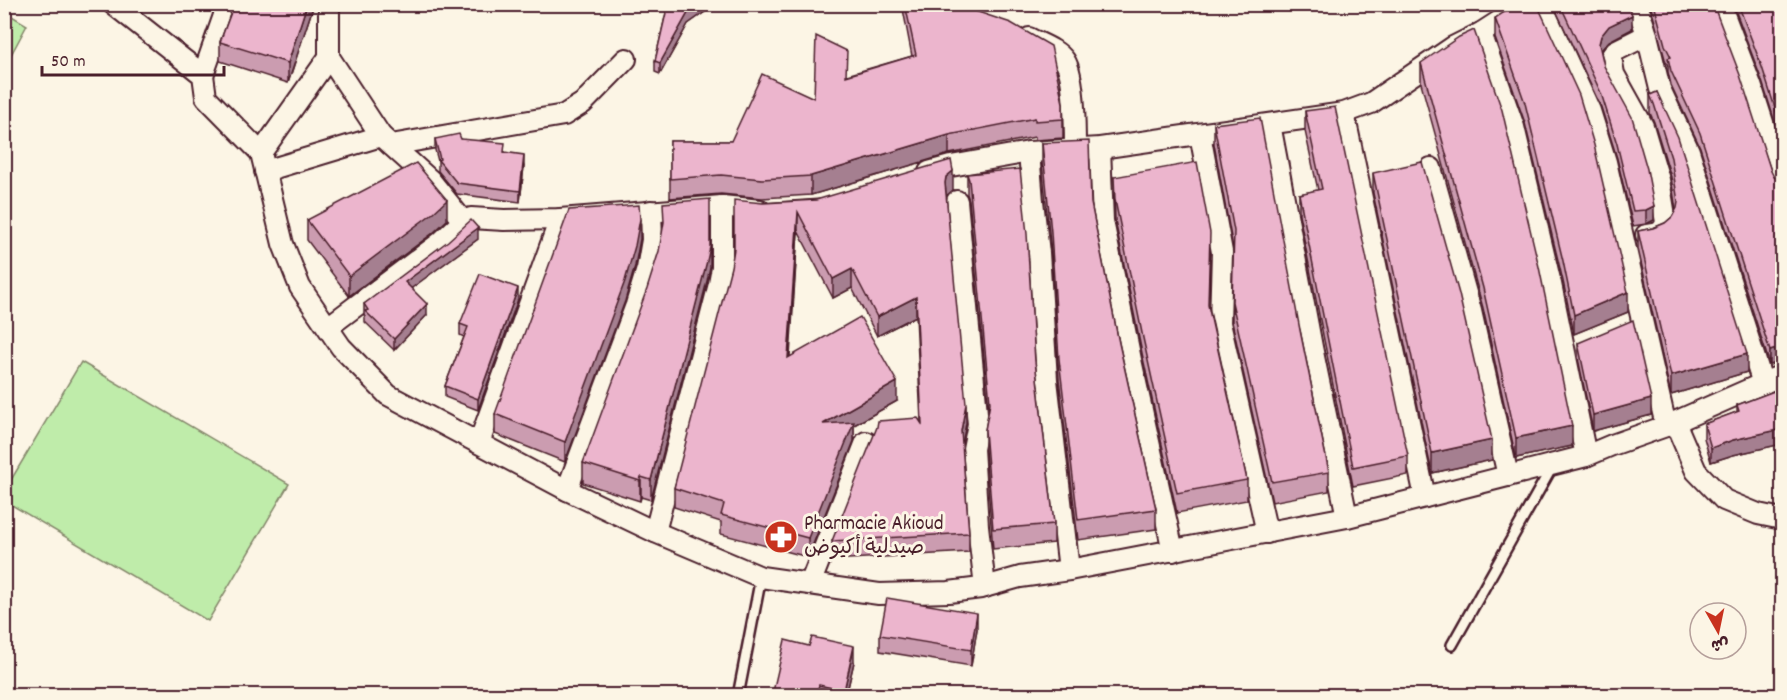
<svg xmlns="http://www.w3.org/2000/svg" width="1787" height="700" font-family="Dekko,'Playpen Sans Arabic',sans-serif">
	<rect width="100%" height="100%" fill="#fcf5e5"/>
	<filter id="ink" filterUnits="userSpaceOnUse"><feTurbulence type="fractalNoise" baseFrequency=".0167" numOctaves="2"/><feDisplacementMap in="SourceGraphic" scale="12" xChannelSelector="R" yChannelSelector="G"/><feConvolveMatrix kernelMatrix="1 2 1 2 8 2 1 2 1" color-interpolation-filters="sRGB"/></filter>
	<g filter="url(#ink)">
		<g fill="#bfecaa" stroke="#84866a" stroke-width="1.5">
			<polygon points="5,12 27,25 5,66"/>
			<polygon points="81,362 289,484 208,621 5,501 5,490"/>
		</g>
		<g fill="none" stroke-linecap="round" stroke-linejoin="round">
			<g stroke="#4a1f2b" stroke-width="14">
				<g id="lane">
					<polyline points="1452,645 1552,467"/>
					<polyline points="738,696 761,577"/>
				</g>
			</g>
			<g stroke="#4a1f2b" stroke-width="24">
				<g id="street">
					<polyline points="113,4 203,75 206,97 261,153 283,244 300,287 341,347 388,395 567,490 655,532 761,577 879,594 949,592 981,588 1020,577 1069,570 1347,517 1586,456 1612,445 1666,426 1782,375"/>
					<polyline points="329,4 329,57 381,136 430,180 463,221 471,218 504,220 560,219 722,206 760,210"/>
					<polyline points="1541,4 1590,111 1606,162 1666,426"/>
					<polyline points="1637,4 1647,35 1660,89 1689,151 1763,384"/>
					<polyline points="1720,4 1751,85 1782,182"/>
					<polyline points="1481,33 1514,127 1551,284 1586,456"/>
					<path d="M1029,38C1040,44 1057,49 1065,61C1075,77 1075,129 1075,149"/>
					<polyline points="203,75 228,4"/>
					<polyline points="1344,113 1425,497"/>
					<polyline points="1270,124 1312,347 1347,517"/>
					<polyline points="1200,134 1222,252 1220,323 1267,533"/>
					<polyline points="391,145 564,115 583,103 626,59"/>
					<polyline points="1100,148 1103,221 1131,360 1173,551"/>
					<polyline points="1029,152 1033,201 1039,253 1047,380 1069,570"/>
					<polyline points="261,153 329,57"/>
					<polyline points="1431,168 1471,311 1508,476"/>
					<polyline points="265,171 381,136"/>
					<polyline points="929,172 951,166 1029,152 1100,148 1344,113 1371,103 1453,47 1481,33 1526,4"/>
					<polyline points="957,201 978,424 973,449 978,526 985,587"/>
					<path d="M1646,235C1657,234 1663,233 1666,222L1659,180L1643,126L1614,74L1611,57L1615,51L1647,35"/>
					<polyline points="328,327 441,242 463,221"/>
					<polyline points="1675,422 1696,471 1724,500 1758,514 1782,519"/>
					<polyline points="479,443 560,219"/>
					<polyline points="567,490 636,305 647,269 652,240 651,211"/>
					<polyline points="655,532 719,284 722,268 722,206"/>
					<polyline points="810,584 866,442"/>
				</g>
			</g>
			<use href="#lane" stroke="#fcf5e5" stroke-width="9"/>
			<use href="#street" stroke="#fcf5e5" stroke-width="20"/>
		</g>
		<g fill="#cb9cb0" stroke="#4a1f2b" stroke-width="1.5">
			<polygon points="203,4 216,4 214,9"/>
			<polygon points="234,4 314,4 288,83 220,61 220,42"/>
			<polygon points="668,4 709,4 709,9 688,24 660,74 655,72 655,61"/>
			<polygon points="902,4 954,4 1063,103 1063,138 1035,140 1035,137 949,154 811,195 762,198 721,194 670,198 670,141 731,141 814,98 847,75 912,56"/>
			<polygon points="1553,4 1629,4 1632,29 1609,41 1601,52 1604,66 1654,220 1646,224 1633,226 1617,158 1601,107"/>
			<polygon points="1650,4 1713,4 1771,171 1770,365 1700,147 1671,85 1668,72 1668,66 1665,59"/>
			<polygon points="1733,4 1782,4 1782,144 1762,81"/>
			<polygon points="1495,18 1628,312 1574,334 1563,281 1525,123 1495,38"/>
			<polygon points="1421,63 1572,446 1516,458 1483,308 1421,83"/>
			<polygon points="1657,92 1747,372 1671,395 1638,249 1638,231 1653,228 1665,223 1672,217 1676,210 1671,177 1654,122 1650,113 1650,95"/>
			<polygon points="1305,111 1408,456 1408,475 1353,486 1299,214 1299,194 1318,190 1305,131"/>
			<polygon points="1214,124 1300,330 1329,472 1329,491 1272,502 1232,322 1233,248 1214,144"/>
			<polygon points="435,139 461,139 505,152 524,166 520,202 457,194 438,171 438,161 435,150"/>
			<polygon points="1042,143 1091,203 1119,343 1156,509 1156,529 1078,540 1059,379 1051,252 1042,163"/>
			<polygon points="1373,173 1492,460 1432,473 1373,193"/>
			<polygon points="967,174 1035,361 1054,524 1054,543 993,549 985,450 985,430 989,410 969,200 967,194"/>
			<polygon points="1114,177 1210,253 1209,307 1247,480 1247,500 1177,513 1143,358 1115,220"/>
			<polygon points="953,190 946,196 966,423 962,444 969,533 969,552 832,560 832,541 921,422 916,316 877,336 852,288 833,298 798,231 790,357 897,401 854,425 854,441 808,557 721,534 721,522 674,507 674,488 763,203"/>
			<polygon points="307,220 447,220 433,233 349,296 307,240"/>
			<polygon points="478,239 411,288 427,315 394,350 365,322 365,317 364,315 364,304"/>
			<polygon points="640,239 635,266 625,301 565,462 495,434 495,414"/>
			<polygon points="710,267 707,281 651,500 641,497 640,501 583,483 583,463"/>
			<polygon points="518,299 478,410 445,397 445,386 464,337 460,335 460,324"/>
			<polygon points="1578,343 1651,415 1593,431 1578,358"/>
			<polygon points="1782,373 1782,444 1733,455 1711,462 1704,438 1704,424 1737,412 1737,405 1780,389 1780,375"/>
			<polygon points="977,629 971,666 880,651 880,635"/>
			<polygon points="854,662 846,696 772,696"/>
		</g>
		<g fill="#a57f90" stroke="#4a1f2b" stroke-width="1.5">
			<polygon points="307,4 314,4 288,83 288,63"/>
			<polygon points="700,4 709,4 709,9 688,24 660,74 660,63 688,13"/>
			<polygon points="1632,15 1632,29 1609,41 1601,50 1599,58 1599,44 1601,36 1609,26"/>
			<polygon points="949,135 949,154 811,195 811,176"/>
			<polygon points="524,155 524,166 520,202 520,191"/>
			<polygon points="953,171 953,190 946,196 945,183 946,177"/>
			<polygon points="447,200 447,220 433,233 349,296 349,276"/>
			<polygon points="1654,206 1654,220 1646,224 1646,210"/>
			<polygon points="798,212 798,231 788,377 788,358"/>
			<polygon points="640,219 640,239 635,266 625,301 565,462 565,442"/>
			<polygon points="478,228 478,239 405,293 405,282"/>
			<polygon points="710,247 710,267 707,281 651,500 651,480"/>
			<polygon points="852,269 852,288 833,298 833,279"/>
			<polygon points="518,288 518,299 478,410 478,399"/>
			<polygon points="1628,292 1628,312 1574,334 1574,315"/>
			<polygon points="916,297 916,316 877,336 877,317"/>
			<polygon points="427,304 427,315 394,350 394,339"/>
			<polygon points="1782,347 1782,361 1770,365 1770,351"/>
			<polygon points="1747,354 1747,372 1671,395 1671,376"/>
			<polygon points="897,382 897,401 854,425 854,441 808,557 808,538 823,424"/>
			<polygon points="1651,399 1651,415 1593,431 1593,415"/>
			<polygon points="966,404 966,423 961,450 961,431"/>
			<polygon points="1572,426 1572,446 1516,458 1516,438"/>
			<polygon points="1782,429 1782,444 1733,455 1711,462 1711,448 1733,440"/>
			<polygon points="1492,440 1492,460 1432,473 1432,453"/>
			<polygon points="641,477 641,497 640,501 640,481"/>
			<polygon points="977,613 977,629 971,666 971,650"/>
			<polygon points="854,646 854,662 846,696 844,696 844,691"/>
		</g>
		<g fill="#ecb5cd" stroke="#4a1f2b" stroke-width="1.5">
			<polygon points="234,4 307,4 288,63 220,42"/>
			<polygon points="668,4 700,4 688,13 660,63 655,61"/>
			<polygon points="905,4 954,4 1011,23 1051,46 1063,103 1063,119 1035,121 1035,118 949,135 811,176 762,179 721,175 670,179 670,141 731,141 762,74 814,98 816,36 847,51 846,76 916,55"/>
			<polygon points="1517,4 1537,4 1579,95 1594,145 1628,292 1574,315 1563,261 1525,103 1495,18"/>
			<polygon points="1560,4 1629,4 1632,15 1609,26 1601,36 1599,44 1604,66 1632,117 1647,169 1654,206 1646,210 1633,211 1617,144 1601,93"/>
			<polygon points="1654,4 1713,4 1740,75 1771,171 1774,177 1780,180 1782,179 1782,347 1770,351 1700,133 1671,71 1668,58 1671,57 1665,45"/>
			<polygon points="1738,4 1782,4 1782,130 1762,67"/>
			<polygon points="1474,30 1502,110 1539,267 1572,426 1516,438 1483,288 1421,63 1459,37"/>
			<polygon points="1657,92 1678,137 1747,354 1671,376 1638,231 1653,228 1665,223 1672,217 1677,208 1678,202 1671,158 1654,104 1650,95"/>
			<polygon points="1335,107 1408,456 1353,467 1299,194 1322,189 1305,111"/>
			<polygon points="1260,118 1300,330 1329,472 1272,482 1232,302 1234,231 1214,124"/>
			<polygon points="459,134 461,139 505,143 504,152 524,155 520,191 457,183 438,160 440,159 435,139"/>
			<polygon points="1089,141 1091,203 1119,343 1156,509 1078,520 1059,359 1051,232 1042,143"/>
			<polygon points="951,160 953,171 946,177 945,183 966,404 961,431 969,533 832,541 877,427 878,421 918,418 922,424 916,297 877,317 852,269 833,279 798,212 788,358 860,317 897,382 823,424 854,422 808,538 721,515 724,504 674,488 731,267 734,249 734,200 763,203 816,200"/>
			<polygon points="1197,162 1210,233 1208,305 1247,480 1177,493 1143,338 1115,200 1114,177"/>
			<polygon points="1422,162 1459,294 1492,440 1432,453 1373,173"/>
			<polygon points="416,163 447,200 433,213 349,276 307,220"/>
			<polygon points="1020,169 1027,234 1035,361 1054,524 993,529 985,430 990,403 969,180 967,174"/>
			<polygon points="710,199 710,247 707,261 651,480 641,477 640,481 583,463 647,289 659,251 664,222 663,203"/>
			<polygon points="639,205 640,219 635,246 625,281 565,442 495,414 569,210"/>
			<polygon points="471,220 478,228 405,282 427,304 394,339 365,311 368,310 364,304 448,241"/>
			<polygon points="480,274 518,288 478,399 445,386 468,327 460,324"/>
			<polygon points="1633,320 1651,399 1593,415 1578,343"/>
			<polygon points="1782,373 1782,383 1780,375"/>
			<polygon points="1782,388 1782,429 1733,440 1711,448 1704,424 1739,411 1737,405"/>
			<polygon points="887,598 977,613 971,650 880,635"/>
			<polygon points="812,637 854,646 844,691 819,685 816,696 772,696 785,640 809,646"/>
		</g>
	</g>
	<defs>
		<g id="pharmacy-disc" transform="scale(1.725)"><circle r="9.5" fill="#c8321e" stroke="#fcf5e5"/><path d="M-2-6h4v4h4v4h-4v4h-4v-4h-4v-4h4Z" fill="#fff"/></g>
	</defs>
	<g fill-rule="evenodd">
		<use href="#pharmacy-disc" x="781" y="537"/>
	</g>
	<g text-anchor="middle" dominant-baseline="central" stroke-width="6" stroke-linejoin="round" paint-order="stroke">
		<g font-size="21" fill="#4a1f2b" stroke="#fcf5e5" text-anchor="start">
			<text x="804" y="525">Pharmacie Akioud<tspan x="804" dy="24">صيدلية أكيوض</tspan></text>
		</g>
	</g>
	<rect width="1787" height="700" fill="none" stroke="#fcf5e5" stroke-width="24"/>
	<rect x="12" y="12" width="1763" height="676" fill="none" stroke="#4a1f2b" stroke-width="2" filter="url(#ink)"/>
	<g transform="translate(1718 631) rotate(171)"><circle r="28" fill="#fcf5e5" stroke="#b59f9b" stroke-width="1.5"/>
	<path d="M0-4.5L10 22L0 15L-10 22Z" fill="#c8321e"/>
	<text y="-9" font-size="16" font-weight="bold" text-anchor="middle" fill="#4a1f2b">ش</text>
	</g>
	<path d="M42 66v9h182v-9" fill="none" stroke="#4a1f2b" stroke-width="3"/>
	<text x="51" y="66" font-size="18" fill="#4a1f2b" stroke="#fcf5e5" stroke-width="4.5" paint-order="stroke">50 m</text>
</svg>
